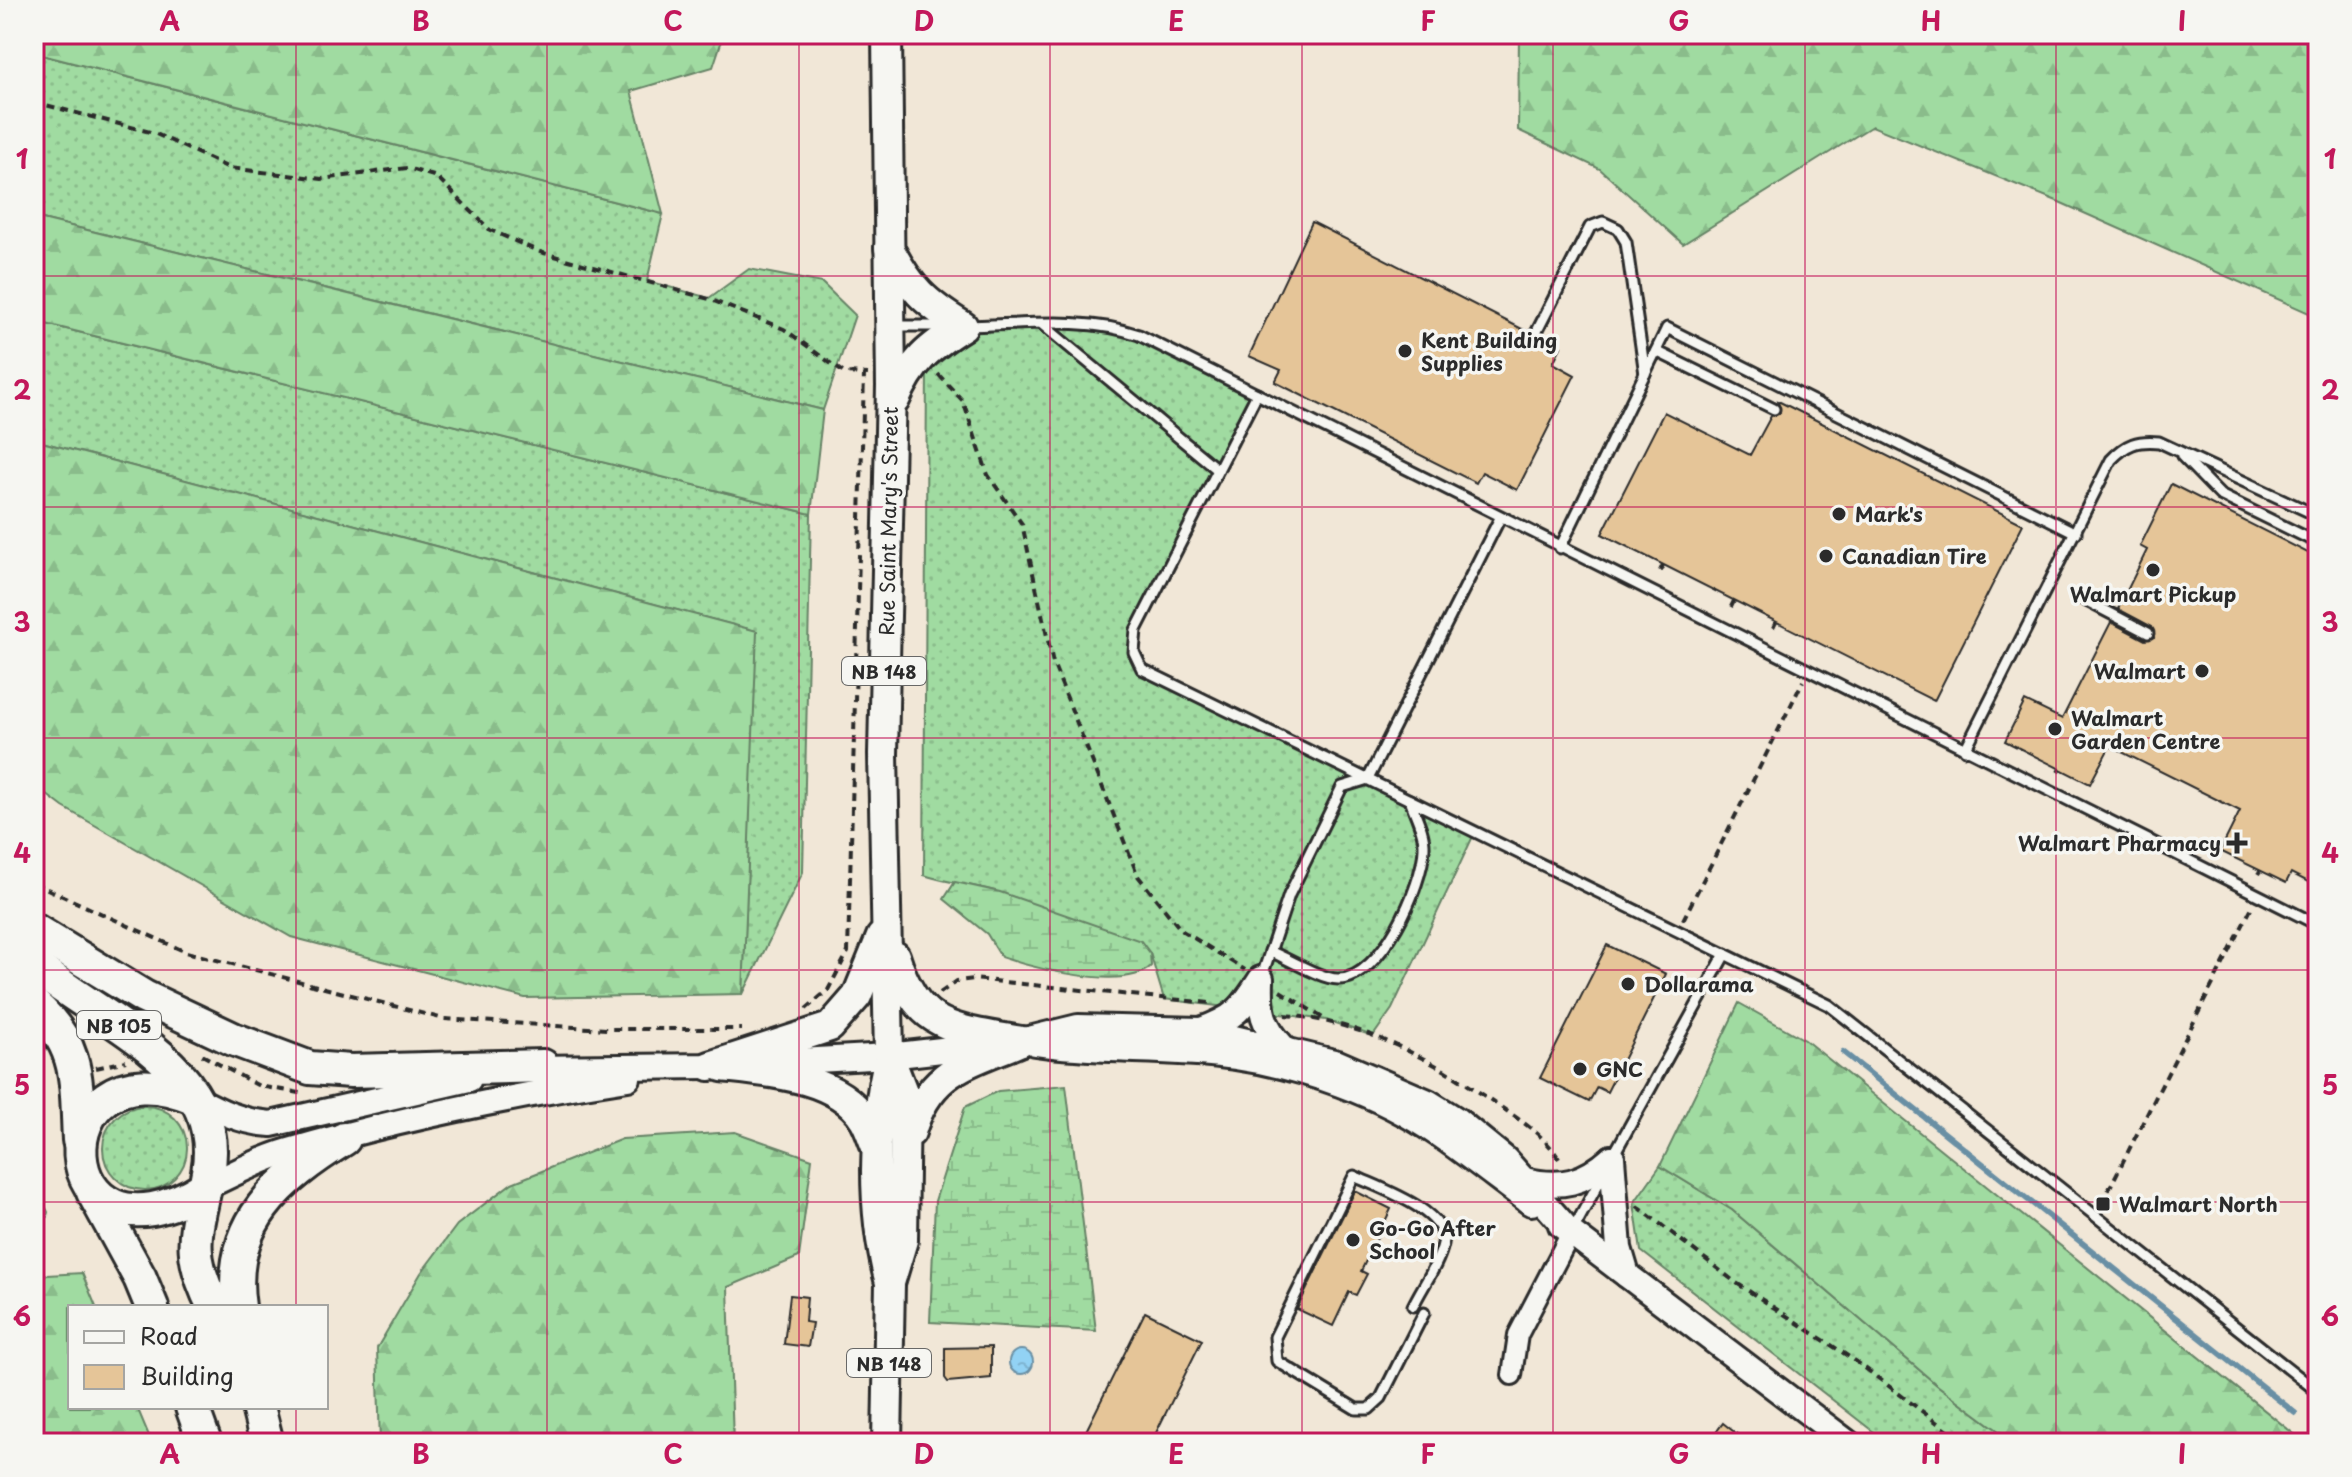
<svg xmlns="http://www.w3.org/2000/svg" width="2352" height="1477" font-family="'Playpen Sans',sans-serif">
	<defs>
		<pattern id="grass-dots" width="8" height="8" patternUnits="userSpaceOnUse" patternTransform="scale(2)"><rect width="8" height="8" fill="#a0dba1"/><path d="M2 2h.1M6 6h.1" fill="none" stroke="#8abc8b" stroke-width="1.8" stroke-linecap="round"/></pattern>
		<pattern id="forest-firs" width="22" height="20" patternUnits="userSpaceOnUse" patternTransform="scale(2)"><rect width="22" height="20" fill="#a0dba1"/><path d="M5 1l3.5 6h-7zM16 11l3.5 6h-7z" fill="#8abc8b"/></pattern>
		<pattern id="wetland-marsh" width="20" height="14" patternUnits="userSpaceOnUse" patternTransform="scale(2)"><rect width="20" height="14" fill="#a0dba1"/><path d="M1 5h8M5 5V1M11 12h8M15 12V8" fill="none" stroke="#8abc8b"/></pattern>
		<pattern id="water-ripples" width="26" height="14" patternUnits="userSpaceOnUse" patternTransform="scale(2)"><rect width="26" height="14" fill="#92d2f4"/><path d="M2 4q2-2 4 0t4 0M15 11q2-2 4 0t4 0" fill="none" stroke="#7eb4d1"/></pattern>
	</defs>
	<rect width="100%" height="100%" fill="#f1e7d7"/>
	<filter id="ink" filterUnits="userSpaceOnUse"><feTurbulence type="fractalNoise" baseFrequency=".0125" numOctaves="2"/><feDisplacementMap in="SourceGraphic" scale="16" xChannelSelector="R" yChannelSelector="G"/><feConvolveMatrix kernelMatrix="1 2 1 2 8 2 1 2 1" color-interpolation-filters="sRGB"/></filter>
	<g filter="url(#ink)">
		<g fill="url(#grass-dots)" stroke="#668366" stroke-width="2">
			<polygon points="34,53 663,214 647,281 709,298 749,269 822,283 855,315 823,410 34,217"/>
			<polygon points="34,321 811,514 803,872 743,994 756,631 34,440"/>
			<path d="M963,326H1112L1257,394L1136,630L1134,652L1143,670L1475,832L1392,1009L1373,1036L1326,1020L1164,999L1150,953C1101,933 1052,910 1001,893C975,884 950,884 924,875L927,362Z"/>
			<circle cx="145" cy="1148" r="42"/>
			<polygon points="1660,1166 1732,1210 1937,1385 2015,1443 1888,1443 1641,1251 1634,1203"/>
		</g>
		<g fill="url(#forest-firs)" stroke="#668366" stroke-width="2">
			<polygon points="34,34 724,34 713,67 631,91 663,214 34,53"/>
			<polygon points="1519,34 2318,34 2318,317 2057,201 1872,126 1683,244 1600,169 1518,130"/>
			<polygon points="34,217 823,410 811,514 34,321"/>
			<polygon points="34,440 757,631 743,994 525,998 291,937 63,807 34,785"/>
			<polygon points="1739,1003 1805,1040 2299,1438 2296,1443 2015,1443 1937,1385 1732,1210 1660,1166"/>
			<polygon points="735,1132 812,1159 799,1257 728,1287 733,1443 380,1443 377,1348 421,1273 457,1225 512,1183 622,1139"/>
			<polygon points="34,1184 48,1212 43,1231 34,1231"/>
			<polygon points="82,1273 96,1307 70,1307 70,1407 137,1407 152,1443 34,1443 34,1284 47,1275"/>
		</g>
		<g fill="url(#wetland-marsh)" stroke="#668366" stroke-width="2">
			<path d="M955,882L1000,892L1141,941L1150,953L1151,966C1126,992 1033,968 1001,957L987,934L944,899Z"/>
			<polygon points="1066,1085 1096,1331 930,1322 935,1201 965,1107 998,1091"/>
		</g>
		<circle fill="url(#water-ripples)" stroke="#698fa4" stroke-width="2" cx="1021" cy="1362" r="12"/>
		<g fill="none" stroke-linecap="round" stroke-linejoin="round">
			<polyline stroke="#698fa4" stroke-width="6" points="1843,1052 2295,1413"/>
		</g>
		<g fill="#e5c598" stroke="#2b2b2b" stroke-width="2">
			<polygon points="1312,222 1528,332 1532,342 1542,338 1561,347 1553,363 1575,375 1517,490 1482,472 1476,483 1275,382 1281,370 1249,356"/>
			<polygon points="1778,401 2023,524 1934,701 1602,534 1664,412 1750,455 1771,416 1780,413"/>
			<polygon points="2171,484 2318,558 2318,887 2291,873 2286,883 2220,851 2240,811 2110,746 2090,784 2005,741 2025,701 2062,719 2111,622 2145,640 2154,637 2152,627 2118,609 2147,550 2140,546"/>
			<polygon points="1607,945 1666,974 1607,1092 1597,1087 1589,1102 1540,1078"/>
			<polygon points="1355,1191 1391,1209 1361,1271 1367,1274 1356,1295 1349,1292 1333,1326 1297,1309"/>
			<polygon points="790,1295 807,1297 805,1322 812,1323 808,1347 784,1344"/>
			<polygon points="1145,1312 1202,1340 1151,1443 1080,1443"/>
			<polygon points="991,1347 991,1378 948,1382 945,1378 945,1348"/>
			<polygon points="1723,1423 1748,1443 1708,1443"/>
		</g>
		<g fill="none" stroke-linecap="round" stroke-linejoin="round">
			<g stroke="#2b2b2b" stroke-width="15">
				<g id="lane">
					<polyline points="1043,325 1218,470"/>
					<polyline points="894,326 947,326"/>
					<path d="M966,326C1023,325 1085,316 1139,335L2318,925"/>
					<polyline points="1535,335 1590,227 1603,222 1618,229 1626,242 1645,374"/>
					<polyline points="1656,351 1774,409"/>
					<polyline points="1257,394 1136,630 1134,652 1142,669 1829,1005 2318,1392"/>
					<polyline points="2182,456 2220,495 2318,543"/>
					<polyline points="1560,548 1667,328 2076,533"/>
					<polyline points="2083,599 2148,633"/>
					<path d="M1965,750L2111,460C2126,444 2137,440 2159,442L2318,516"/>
					<path d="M1270,951C1286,958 1323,980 1339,979C1381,979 1423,885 1424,848C1425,833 1415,814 1410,800"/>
					<polyline points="1261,979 1289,895 1342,787 1368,779 1500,518"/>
					<polyline points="1613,1156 1725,954"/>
					<polyline points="1573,1230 1604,1173"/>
					<path d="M1413,1306C1422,1287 1439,1264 1443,1244C1449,1211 1379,1188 1354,1176L1275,1337L1277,1361L1356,1409H1369L1381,1398L1424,1313"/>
				</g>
			</g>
			<g stroke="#2b2b2b" stroke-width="24">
				<polyline id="street" points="1512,1375 1518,1335 1571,1233"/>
			</g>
			<g stroke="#2b2b2b" stroke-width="30">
				<g id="secondary">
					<path d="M1261,981C1260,1011 1262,1025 1283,1047"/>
					<path d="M1201,1030C1235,1018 1242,1009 1261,979"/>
					<path d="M1035,1043C1101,1053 1168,1047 1235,1057C1304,1067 1380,1094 1438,1134C1470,1156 1500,1180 1531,1203"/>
					<polyline points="529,1068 710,1066 889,1056 1021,1041 1078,1027 1201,1030 1338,1063 1428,1102 1457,1120 1505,1159 1571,1233"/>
					<path d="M193,1097C219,1111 241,1122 271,1124L469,1079"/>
					<polyline points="1612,1158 1619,1248 1627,1275"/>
					<path d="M1524,1180C1561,1189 1584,1183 1612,1158"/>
					<path d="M205,1187C232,1175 260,1159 289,1151C402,1118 511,1096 628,1078"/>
					<polyline points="1561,1225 1848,1443"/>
				</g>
			</g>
			<g stroke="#2b2b2b" stroke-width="34">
				<g id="primary">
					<path d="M887,34L891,386L883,754L889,1056C872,1128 871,1212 890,1283"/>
					<path d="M889,248C910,288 924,302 963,326C928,348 912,361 895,400"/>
					<path d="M895,956C918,1030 951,1028 1021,1041"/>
					<polyline points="710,1066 830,1027 857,996 881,937"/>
					<path d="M722,1067C767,1072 837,1076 864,1119C869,1127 872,1138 876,1147"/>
					<path d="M911,1132C929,1070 967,1064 1021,1041"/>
					<polyline points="887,1443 890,1283 903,1240 905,1097 889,1056"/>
				</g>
			</g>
			<g stroke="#2b2b2b" stroke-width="38">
				<g id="highway">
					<polyline points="34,930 144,997 233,1039 310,1068 351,1071 543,1066"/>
					<path d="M34,965C98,1020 228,1067 208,1172C197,1232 184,1247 214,1307"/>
					<path d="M34,1005C81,1046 76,1082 79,1140"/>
					<path d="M193,1097C36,1033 46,1286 205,1187"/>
					<polyline points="93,1192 140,1278 152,1307"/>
					<path d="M239,1307C226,1223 280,1179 344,1139"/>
					<polyline points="192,1407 205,1443"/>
					<polyline points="258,1407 267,1443"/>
				</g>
			</g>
			<g stroke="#2b2b2b" stroke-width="4" stroke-dasharray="8 6" stroke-linecap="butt">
				<polyline points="34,102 154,133 229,168 322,179 407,168 437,177 490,230 540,252 709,299 784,329 844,373 868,374"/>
				<polyline points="938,374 963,401 988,475 1022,524 1053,663 1138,876 1181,930 1245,970"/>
				<polyline points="1660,571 1663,565"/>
				<polyline points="1731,607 1734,601"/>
				<polyline points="1773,628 1776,622"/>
				<polyline points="2058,772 2060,769"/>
				<polyline points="2258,874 2260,871"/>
				<polyline points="34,883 186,952 444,1019 606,1029 742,1029"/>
				<polyline points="1683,920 1803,681"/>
				<polyline points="1280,991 1326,1020"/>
				<polyline points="940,993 957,981 974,979 1210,1003"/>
				<polyline points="806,1009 828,990 848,952 864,375"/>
				<path d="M1285,1015C1363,1022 1432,1059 1495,1103C1521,1121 1547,1136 1562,1164"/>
				<polyline points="202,1055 259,1086 300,1093"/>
				<polyline points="96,1068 126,1061"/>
				<polyline points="2102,1203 2252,907"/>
				<polyline points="1637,1206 1735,1282 1857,1362 1964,1443"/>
			</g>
			<use href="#lane" stroke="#f6f6f2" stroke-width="9"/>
			<use href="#street" stroke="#f6f6f2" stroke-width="18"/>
			<use href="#secondary" stroke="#f6f6f2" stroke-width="24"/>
			<use href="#primary" stroke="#f6f6f2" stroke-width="28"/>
			<use href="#highway" stroke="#f6f6f2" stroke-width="32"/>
		</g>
	</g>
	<path fill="none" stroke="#c2185b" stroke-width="2" stroke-opacity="0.55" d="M296,34V1307M547,34V1443M799,34V1443M1050,34V1443M1302,34V1443M1553,34V1443M1805,34V1443M2056,34V1443M34,276H2318M34,507H2318M34,738H2318M34,970H2318M34,1202H2318M296,1407V1443"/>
	<g fill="#2b2b2b" stroke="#f6f6f2" stroke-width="3">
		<circle cx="1405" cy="351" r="8"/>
		<circle cx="1839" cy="514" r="8"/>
		<circle cx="1826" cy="556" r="8"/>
		<circle cx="2153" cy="570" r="8"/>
		<circle cx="2202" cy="671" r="8"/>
		<circle cx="2055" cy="729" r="8"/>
		<path d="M2233 831h8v8h8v8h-8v8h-8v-8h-8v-8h8z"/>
		<circle cx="1628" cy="984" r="8"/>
		<circle cx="1580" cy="1069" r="8"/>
		<rect x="2095" y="1196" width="16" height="16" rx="4"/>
		<circle cx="1353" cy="1240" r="8"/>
	</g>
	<g text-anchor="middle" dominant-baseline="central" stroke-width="7" stroke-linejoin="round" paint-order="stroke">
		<g fill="#f6f6f2" stroke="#686867" stroke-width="2">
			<rect x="842" y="657" width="84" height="28" rx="6"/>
			<rect x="77" y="1011" width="84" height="28" rx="6"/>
			<rect x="847" y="1349" width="84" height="28" rx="6"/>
		</g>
		<g font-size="18" font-weight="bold" fill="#2b2b2b">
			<text x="884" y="671">NB 148</text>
			<text x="119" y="1025">NB 105</text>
			<text x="889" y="1363">NB 148</text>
		</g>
		<g font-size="20" font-weight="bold" fill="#2b2b2b" stroke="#f6f6f2" text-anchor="start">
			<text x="1421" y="340">Kent Building<tspan x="1421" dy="23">Supplies</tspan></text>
			<text x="1855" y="514">Mark's</text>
			<text x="1842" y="556">Canadian Tire</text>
			<text x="2153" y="594" text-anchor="middle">Walmart Pickup</text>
			<text x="2186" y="671" text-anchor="end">Walmart</text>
			<text x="2071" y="718">Walmart<tspan x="2071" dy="23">Garden Centre</tspan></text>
			<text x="2221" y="843" text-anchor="end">Walmart Pharmacy</text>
			<text x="1644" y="984">Dollarama</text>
			<text x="1596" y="1069">GNC</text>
			<text x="2119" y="1204">Walmart North</text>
			<text x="1369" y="1228">Go-Go After<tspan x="1369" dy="23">School</tspan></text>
		</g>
		<g font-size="20" fill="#2b2b2b" stroke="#f6f6f2">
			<text transform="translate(888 521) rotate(-89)">Rue Saint Mary's Street</text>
		</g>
	</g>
	<rect width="2352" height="1477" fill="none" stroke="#f6f6f2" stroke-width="88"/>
	<rect x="68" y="1305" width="260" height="104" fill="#f6f6f2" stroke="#a5a5a2" stroke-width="2"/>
	<rect x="84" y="1331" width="40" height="12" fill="#f6f6f2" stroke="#a5a5a2" stroke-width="2"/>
	<text x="140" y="1345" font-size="24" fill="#2b2b2b">Road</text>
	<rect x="84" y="1365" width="40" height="24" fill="#e5c598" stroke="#a5a5a2" stroke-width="2"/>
	<text x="140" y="1385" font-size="24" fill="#2b2b2b">Building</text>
	<rect x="44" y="44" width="2264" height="1389" fill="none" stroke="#c2185b" stroke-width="3"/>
	<g font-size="26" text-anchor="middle" font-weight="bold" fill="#c2185b">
		<text x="170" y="31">A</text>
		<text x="421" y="31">B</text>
		<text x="673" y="31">C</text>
		<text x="924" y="31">D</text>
		<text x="1176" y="31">E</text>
		<text x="1428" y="31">F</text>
		<text x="1679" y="31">G</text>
		<text x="1931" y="31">H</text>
		<text x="2182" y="31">I</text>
		<text x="22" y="169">1</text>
		<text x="2330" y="169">1</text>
		<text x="22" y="400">2</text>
		<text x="2330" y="400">2</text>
		<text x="22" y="632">3</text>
		<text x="2330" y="632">3</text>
		<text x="22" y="863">4</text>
		<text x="2330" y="863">4</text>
		<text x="22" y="1095">5</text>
		<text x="2330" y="1095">5</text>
		<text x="22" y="1326">6</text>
		<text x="2330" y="1326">6</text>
		<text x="170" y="1464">A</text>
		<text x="421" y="1464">B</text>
		<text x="673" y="1464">C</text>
		<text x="924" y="1464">D</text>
		<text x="1176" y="1464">E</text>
		<text x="1428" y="1464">F</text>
		<text x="1679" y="1464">G</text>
		<text x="1931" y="1464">H</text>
		<text x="2182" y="1464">I</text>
	</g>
</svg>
